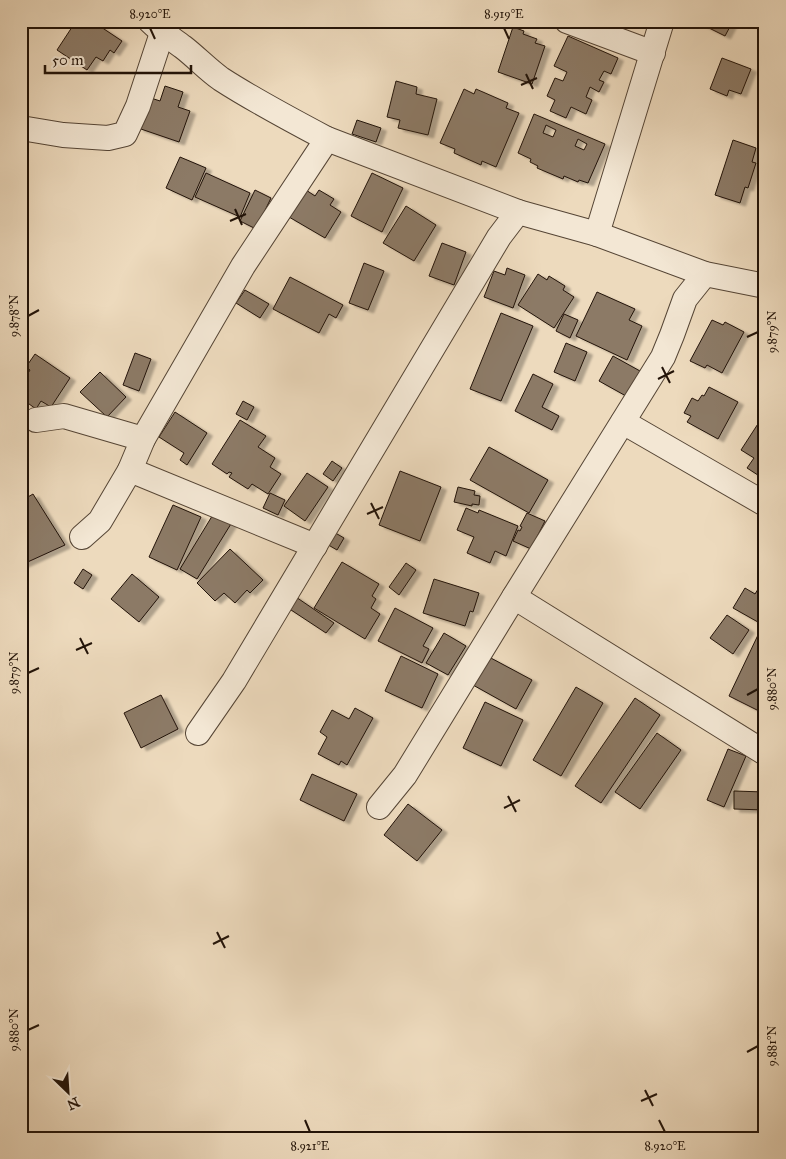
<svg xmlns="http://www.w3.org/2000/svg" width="786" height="1159" font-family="'IM FELL Great Primer',serif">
	<defs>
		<filter id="shadow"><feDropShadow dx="5.5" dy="3" stdDeviation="1" flood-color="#0004"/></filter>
	</defs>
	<rect width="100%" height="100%" fill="#eddabd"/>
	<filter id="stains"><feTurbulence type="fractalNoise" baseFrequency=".004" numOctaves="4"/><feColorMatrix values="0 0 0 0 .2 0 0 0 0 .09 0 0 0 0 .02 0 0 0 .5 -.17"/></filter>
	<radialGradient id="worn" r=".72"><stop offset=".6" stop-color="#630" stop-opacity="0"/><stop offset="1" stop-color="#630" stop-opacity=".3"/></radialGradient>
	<g fill="#8c7a66" stroke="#221308" fill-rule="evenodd" filter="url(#shadow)">
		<polygon points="76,21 92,21 122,41 114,53 110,50 103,61 96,57 87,70 57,50"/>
		<polygon points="695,21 733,21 725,36"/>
		<polygon points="513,27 524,31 523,34 537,39 535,43 545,46 532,84 498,72"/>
		<polygon points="568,36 618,58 611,74 604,71 599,80 604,82 599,92 590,87 586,97 592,100 586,114 571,107 566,118 550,111 555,100 547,96 555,78 563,81 567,72 554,66"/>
		<polygon points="722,58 751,69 741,94 729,90 727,96 710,89"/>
		<polygon points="396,81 417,87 416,94 437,99 428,135 398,128 400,120 387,117"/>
		<polygon points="165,86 183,92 178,107 190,111 179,142 138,128 148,97 160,101"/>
		<polygon points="464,89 474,94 476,89 508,103 506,108 519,113 496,167 482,161 481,165 454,153 455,149 440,143"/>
		<path d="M534,114L605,144L588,183L579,180L578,182L564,176L563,179L537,168L538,166L530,162L531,159L518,153ZM546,125L556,130L553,137L543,133ZM578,139L587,144L584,150L575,146Z"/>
		<polygon points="357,120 381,128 376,142 352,134"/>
		<polygon points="733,140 756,148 752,162 756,163 748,188 745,187 740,203 715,195"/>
		<polygon points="180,157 206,168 192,200 166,188"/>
		<polygon points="206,173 250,193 240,217 195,197"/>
		<polygon points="372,173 403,188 382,232 351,216"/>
		<polygon points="255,190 271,198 256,229 240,221"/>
		<polygon points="306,190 315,196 319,190 334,199 330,205 341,212 325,238 289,217"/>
		<polygon points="406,206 436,225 414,261 383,243"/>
		<polygon points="442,243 466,252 454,285 429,276"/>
		<polygon points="364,263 384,271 368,310 349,303"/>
		<polygon points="507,268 525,275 513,308 484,297 494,271 505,275"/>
		<polygon points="538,274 547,280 549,276 565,286 563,290 574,297 554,328 518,305"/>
		<polygon points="290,277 343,305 336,318 329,314 319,333 273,309"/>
		<polygon points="245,290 269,304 260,318 236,303"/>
		<polygon points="597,292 635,309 629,320 642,326 627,360 576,336"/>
		<polygon points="501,313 533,326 501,401 470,389"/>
		<polygon points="564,314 578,320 570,338 556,331"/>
		<polygon points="712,320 723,325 725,322 744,332 722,373 707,365 705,368 690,361"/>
		<polygon points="566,343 587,352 575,381 554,372"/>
		<polygon points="135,353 151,359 139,391 123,385"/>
		<polygon points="35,354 70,378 51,407 41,401 36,409 25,401 27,399 21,395 21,374 22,373 27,375 30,370 26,367"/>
		<polygon points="613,356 640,371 626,396 599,381"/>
		<polygon points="100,372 126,397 107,417 80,392"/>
		<polygon points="533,374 553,384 542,407 559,416 552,430 515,411"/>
		<polygon points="709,387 738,402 718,439 687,422 691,416 684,413 692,398 698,401 702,395 704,396"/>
		<polygon points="243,401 254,407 247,420 236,414"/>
		<polygon points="175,412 207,433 187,465 180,460 184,453 159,437"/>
		<polygon points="765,413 765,479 764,479 747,468 754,458 741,450"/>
		<polygon points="240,420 266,436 258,447 275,458 270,467 281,474 268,494 252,484 248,489 229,477 232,473 229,472 227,474 212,464"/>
		<polygon points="489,447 548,480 529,513 470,480"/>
		<polygon points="332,461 342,468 333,481 323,474"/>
		<polygon points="400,471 441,487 420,541 379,525"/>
		<polygon points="307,473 328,487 305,521 284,506"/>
		<polygon points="458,487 475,491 474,495 480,496 479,505 472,504 472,506 454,502"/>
		<polygon points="270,493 285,500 278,515 263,508"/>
		<polygon points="33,494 65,545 21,565 21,501"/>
		<polygon points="173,505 201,517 177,570 149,557"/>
		<polygon points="217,508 234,519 197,579 180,569"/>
		<polygon points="466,508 478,513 479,510 518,526 506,556 495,551 490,563 467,553 474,537 457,530"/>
		<polygon points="527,513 545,521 531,549 513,541 518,530 520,531 522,527 520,526"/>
		<polygon points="332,531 344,538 337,550 325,543"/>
		<polygon points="230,549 263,580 250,593 247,590 235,603 224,593 215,601 197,583"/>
		<polygon points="342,562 379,584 372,596 376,599 371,608 380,614 365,639 314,608"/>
		<polygon points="406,563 416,570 399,595 389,587"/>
		<polygon points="83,569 92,575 83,589 74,583"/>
		<polygon points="132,574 159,597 139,622 111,599"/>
		<polygon points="765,578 765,626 733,608 745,588 755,594"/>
		<polygon points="434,579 479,593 473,612 470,611 465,626 423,613"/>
		<polygon points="293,595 334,623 326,633 285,606"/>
		<polygon points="395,608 433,628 423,646 429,649 422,663 378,641"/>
		<polygon points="727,615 749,630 733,654 710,638"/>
		<polygon points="444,633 466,646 448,675 426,663"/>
		<polygon points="758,635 765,639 765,714 729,696"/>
		<polygon points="401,656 438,674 422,708 385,691"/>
		<polygon points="489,657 532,680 516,709 473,685"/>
		<polygon points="576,687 603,703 561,776 533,760"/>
		<polygon points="161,695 178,729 141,748 124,713"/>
		<polygon points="635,698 660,715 601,803 575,786"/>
		<polygon points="485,702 523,720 501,766 463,748"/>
		<polygon points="355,708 373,718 347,765 341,761 339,765 318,754 327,737 320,732 332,710 349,719"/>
		<polygon points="657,733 681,750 640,809 615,792"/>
		<polygon points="728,749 746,756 724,807 707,800"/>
		<polygon points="312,774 357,794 344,821 300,800"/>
		<polygon points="734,791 765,792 765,810 734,809"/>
		<polygon points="408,804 442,830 417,861 384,835"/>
	</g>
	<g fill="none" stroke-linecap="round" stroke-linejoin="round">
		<g stroke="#554535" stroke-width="26">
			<g id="minor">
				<path d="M150,21C160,31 171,38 183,47C196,57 207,69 221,79C255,101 291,120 327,139L518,212"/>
				<polyline points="567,21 653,53"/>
				<polyline points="21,128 63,135 108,138 125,134 138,106 162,33"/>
				<polyline points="597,234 662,21"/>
				<polyline points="36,420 64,416 143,439"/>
				<polyline points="623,422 765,504"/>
				<polyline points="130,470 315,546"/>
				<polyline points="82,537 100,521 130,470 143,439 243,266 327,139"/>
				<polyline points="514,597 765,753"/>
				<polyline points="198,733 234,681 499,237 518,212 597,234 705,274 765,286"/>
				<polyline points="379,807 405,775 514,597 663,357 672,335 685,299 705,274"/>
			</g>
		</g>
		<use href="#minor" stroke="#f3e7d4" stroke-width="24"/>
	</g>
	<path fill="none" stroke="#221308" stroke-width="2" d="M150,28L155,39M504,28L509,39M526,74L533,89M521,85L537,78M235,209L242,225M230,221L246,214M28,316L39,310M747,337L758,332M662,367L670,383M658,379L674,371M371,503L379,519M367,514L383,507M80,638L88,654M76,650L92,643M28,673L39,668M747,695L758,689M508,796L516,812M504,808L520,800M217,932L225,948M213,944L229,936M28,1030L39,1025M747,1052L758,1046M645,1090L653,1106M641,1101L657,1094M305,1120L310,1132M659,1120L665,1132"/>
	<rect width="786" height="1159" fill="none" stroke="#eddabd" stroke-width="55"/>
	<g transform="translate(68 1092) rotate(155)" stroke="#f3e7d4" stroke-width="4" paint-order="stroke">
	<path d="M0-4L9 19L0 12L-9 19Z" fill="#221308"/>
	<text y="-8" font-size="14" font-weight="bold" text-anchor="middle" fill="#221308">N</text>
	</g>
	<path d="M45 65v8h146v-8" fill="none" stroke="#221308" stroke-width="2.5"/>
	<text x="52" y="65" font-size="15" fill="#221308" stroke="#f3e7d4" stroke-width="4" paint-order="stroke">50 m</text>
	<rect x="28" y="28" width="730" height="1104" fill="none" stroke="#221308" stroke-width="2"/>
	<g font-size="12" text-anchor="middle" fill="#221308">
		<text x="150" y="18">8.920°E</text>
		<text x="504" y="18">8.919°E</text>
		<text transform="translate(14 316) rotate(-90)" y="4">9.878°N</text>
		<text transform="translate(772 332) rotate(-90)" y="4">9.879°N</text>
		<text transform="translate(14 673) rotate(-90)" y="4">9.879°N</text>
		<text transform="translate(772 689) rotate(-90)" y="4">9.880°N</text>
		<text transform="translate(14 1030) rotate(-90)" y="4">9.880°N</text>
		<text transform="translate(772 1046) rotate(-90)" y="4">9.881°N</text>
		<text x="310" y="1150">8.921°E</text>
		<text x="665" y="1150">8.920°E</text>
	</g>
	<rect width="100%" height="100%" filter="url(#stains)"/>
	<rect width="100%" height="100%" fill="url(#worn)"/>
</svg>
